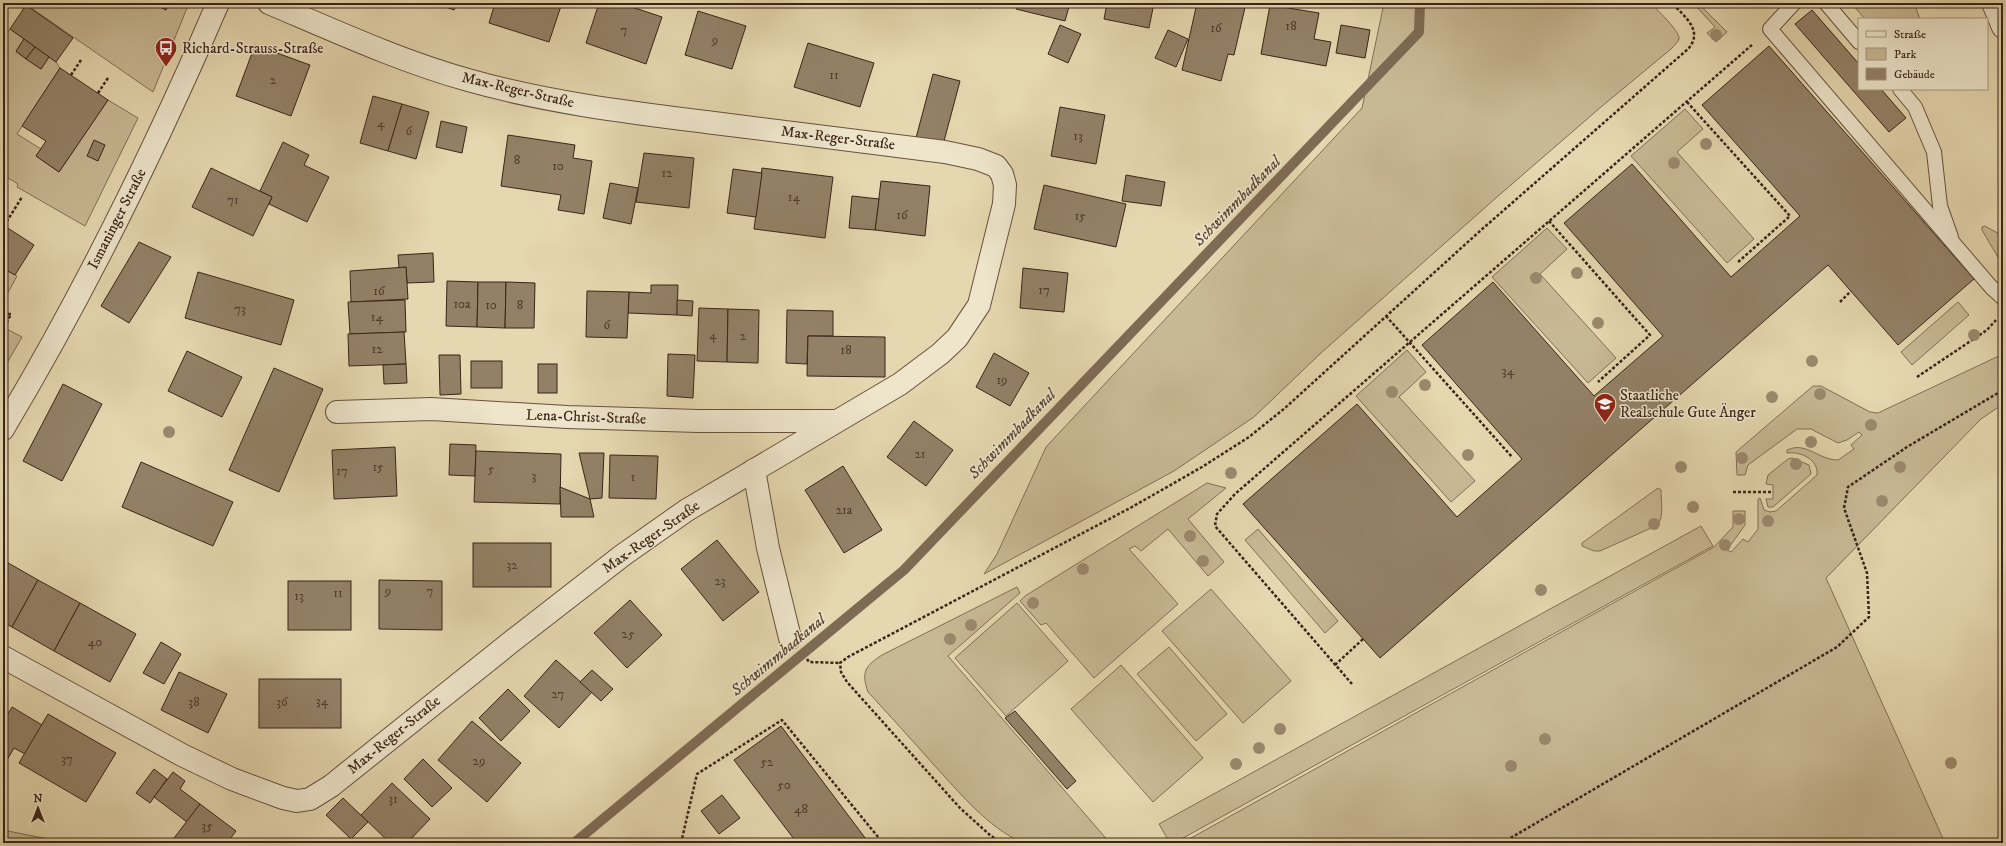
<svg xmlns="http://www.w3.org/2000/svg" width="2006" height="846" font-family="'IM FELL DW Pica',serif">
	<rect width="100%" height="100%" fill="#e5d7af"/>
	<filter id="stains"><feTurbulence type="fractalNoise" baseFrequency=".005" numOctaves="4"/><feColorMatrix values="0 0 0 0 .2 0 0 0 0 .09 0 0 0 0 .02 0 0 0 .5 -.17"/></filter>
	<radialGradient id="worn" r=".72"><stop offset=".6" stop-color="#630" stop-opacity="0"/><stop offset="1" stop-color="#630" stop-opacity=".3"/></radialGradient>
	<g fill="#c8b995" stroke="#826e56">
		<polygon points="24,3 152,3 166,10 169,3 189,3 153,92"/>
		<path d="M1384,3H1651C1656,9 1681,32 1679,39C1678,42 1674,46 1671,49L1601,107L1497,197L1321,353L1254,417L1174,471L984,574L997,554L1046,447L1362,108Z"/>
		<polygon points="1693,3 1698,3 1727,32 1716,42 1707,33 1715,27"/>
		<polygon points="1851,3 1914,3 1920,19 1865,19"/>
		<polygon points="10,29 24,39 16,52 41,69 49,57 56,62 60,68 17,134 41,149 36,156 59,172 108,100 138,118 85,226 17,187 18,184 3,175 3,38"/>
		<polygon points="1685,109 1703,129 1677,152 1754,239 1727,263 1631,156"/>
		<polygon points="1985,226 2003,236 2003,266 1982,230 1982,227"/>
		<polygon points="1547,228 1567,249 1540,274 1616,358 1588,383 1492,277"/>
		<polygon points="3,268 17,276 4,300 3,300"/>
		<polygon points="1958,302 1969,315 1912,365 1901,352"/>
		<polygon points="3,327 22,337 3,370"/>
		<polygon points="1407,350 1426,372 1399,397 1475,481 1451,502 1356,396"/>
		<path d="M2003,354V404L1981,419L1826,578L1945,843H1182L1714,547L1733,527V511H1745V525L1727,550L1731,552L1743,539L1748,542L1758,529V499L1760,498L1764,510L1770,512L1776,511L1817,475C1819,460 1801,451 1787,453V450C1806,441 1818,460 1838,460L1854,449L1851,445L1862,435L1859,432L1847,440L1838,443L1811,429H1797L1748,465L1745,475H1737L1736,452L1813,386H1821L1870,412L1878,413Z"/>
		<polygon points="1792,458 1809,465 1811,474 1773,507 1768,507 1766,499 1773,499 1773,485 1766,484 1768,475 1788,459"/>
		<polygon points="1207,483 1226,488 1188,519 1224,562 1208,576 1168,529 1141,551 1135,546 1129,549 1178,604 1094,678 1046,623 1041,625 1020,601 1025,596"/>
		<path d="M1658,488L1661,490C1661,502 1664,515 1658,525L1600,551H1594L1582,546V543Z"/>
		<polygon points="1701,526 1713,546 1174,843 1170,843 1159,824"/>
		<polygon points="1258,529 1338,621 1325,633 1245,540"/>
		<path d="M1017,587L1020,593L948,656L1110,843H1023C987,827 960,793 934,765C912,740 890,716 868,692C861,672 865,666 882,655Z"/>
		<polygon points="1211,589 1291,681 1243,723 1162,631"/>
		<polygon points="1017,603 1068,661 1006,716 955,658"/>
		<polygon points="1169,647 1227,714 1196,741 1137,674"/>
		<polygon points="1121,665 1203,758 1153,802 1071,709"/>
		<polygon points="3,830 68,843 3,843"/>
	</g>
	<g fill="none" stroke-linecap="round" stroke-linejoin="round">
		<polyline stroke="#7e6b54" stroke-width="10" points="574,843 904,570 1419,32 1420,3"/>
	</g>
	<g fill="#938167" stroke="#3b2418">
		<polygon points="152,3 169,3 166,10"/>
		<polygon points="434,3 457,3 454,10"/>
		<polygon points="495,3 562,3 549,42 489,23"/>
		<polygon points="599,3 620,3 662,17 646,64 586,43"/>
		<polygon points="964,3 982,3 980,8"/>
		<polygon points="1018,3 1070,3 1065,21 1016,9"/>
		<polygon points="1107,3 1154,3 1149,28 1104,19"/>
		<polygon points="1197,3 1246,3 1234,55 1228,54 1221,81 1182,70"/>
		<polygon points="26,5 73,38 56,62 10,29"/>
		<polygon points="1270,5 1319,13 1314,39 1331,42 1326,66 1261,54"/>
		<polygon points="1812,10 1859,64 1859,89 1881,89 1906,118 1889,132 1795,24"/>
		<polygon points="698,11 746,26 732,69 685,55"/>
		<polygon points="1060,25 1081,34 1068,63 1048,54"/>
		<polygon points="1341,25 1370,30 1365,58 1336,53"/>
		<polygon points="1168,30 1188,39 1176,67 1155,58"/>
		<polygon points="24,39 35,47 26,59 16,51"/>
		<polygon points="808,43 874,63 860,107 794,87"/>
		<polygon points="255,45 310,65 291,116 236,96"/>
		<polygon points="1769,46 1974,279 1898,345 1828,265 1380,658 1243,504 1357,404 1457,517 1522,459 1422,345 1493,282 1594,396 1663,336 1564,223 1632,164 1731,277 1800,216 1702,105"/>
		<polygon points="35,47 49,57 41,69 26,59"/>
		<polygon points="60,68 108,100 59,172 36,156 46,141 22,126"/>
		<polygon points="933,74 960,81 943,145 916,138"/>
		<polygon points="373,96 402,104 388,151 360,143"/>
		<polygon points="402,104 429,112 416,159 388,151"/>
		<polygon points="1060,107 1105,115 1096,164 1051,156"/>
		<polygon points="441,121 467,127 462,153 436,147"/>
		<polygon points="508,135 575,145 573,158 592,161 584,214 558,210 561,195 501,186"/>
		<polygon points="94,140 105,145 98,161 87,156"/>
		<polygon points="283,142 309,155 304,165 329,177 307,222 269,204 272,197 260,191"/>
		<polygon points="644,153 694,158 689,208 636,202"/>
		<polygon points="211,168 272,197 253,236 192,207"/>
		<polygon points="762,168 833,177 825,238 754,229"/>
		<polygon points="733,169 762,173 756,217 727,213"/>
		<polygon points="1126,175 1165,182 1161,206 1122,201"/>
		<polygon points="881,181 930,186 925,236 875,230"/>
		<polygon points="610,183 638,188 631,224 603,218"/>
		<polygon points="1044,185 1126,204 1116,247 1034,229"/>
		<polygon points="852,196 879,199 875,230 849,228"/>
		<polygon points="3,225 34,245 15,275 3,268"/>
		<polygon points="139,242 171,257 129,323 101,306"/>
		<polygon points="433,253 434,282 407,283 406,267 399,268 398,255"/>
		<polygon points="406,267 408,299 351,302 350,271"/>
		<polygon points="1023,268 1068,273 1064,312 1020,308"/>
		<polygon points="198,272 294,300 281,345 185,318"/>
		<polygon points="447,281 478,282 477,327 446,326"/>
		<polygon points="478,282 506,282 505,328 477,327"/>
		<polygon points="506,282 535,283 534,328 505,328"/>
		<polygon points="651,285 678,285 677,315 628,313 629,292 651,293"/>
		<polygon points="587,291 629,292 627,338 586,337"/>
		<polygon points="405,300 406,332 350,334 348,302"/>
		<polygon points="677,300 693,301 692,316 677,315"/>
		<polygon points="699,308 728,309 727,362 697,361"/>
		<polygon points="728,309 759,310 758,363 727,362"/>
		<polygon points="787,310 833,311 833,336 808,336 807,364 786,363"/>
		<polygon points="404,332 406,364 349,366 348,334"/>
		<polygon points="808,336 885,337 885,377 807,376"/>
		<polygon points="187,351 242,377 222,417 168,391"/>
		<polygon points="994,353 1029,373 1010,406 976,387"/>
		<polygon points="668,354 695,355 693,398 667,396"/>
		<polygon points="439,355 460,355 461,394 440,395"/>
		<rect x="471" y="361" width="31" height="27"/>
		<polygon points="406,364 407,383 384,384 383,365"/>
		<rect x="538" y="364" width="19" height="29"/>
		<polygon points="274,368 323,389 279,492 229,470"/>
		<polygon points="63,384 102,404 62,481 23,461"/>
		<polygon points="914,421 953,450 926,486 887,457"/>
		<polygon points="450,444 476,445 475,476 449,475"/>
		<polygon points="395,447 397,496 334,499 332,450"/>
		<polygon points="476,451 561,454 560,504 474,502"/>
		<polygon points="579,453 604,453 602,498 590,499"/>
		<polygon points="610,455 658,456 656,499 609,498"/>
		<polygon points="141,462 233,502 213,546 122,507"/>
		<polygon points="843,466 882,530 844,553 805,490"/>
		<polygon points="560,487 590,499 594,517 561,517"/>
		<polygon points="717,540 759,592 723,621 681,569"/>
		<rect x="473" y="543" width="78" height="44"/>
		<polygon points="3,560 38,580 12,627 3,622"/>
		<polygon points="38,580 80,603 54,651 12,627"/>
		<polygon points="379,580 442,581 442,630 379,629"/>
		<rect x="288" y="581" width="63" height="49"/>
		<polygon points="630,600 662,635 627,668 594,633"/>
		<polygon points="80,603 136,634 110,682 54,651"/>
		<polygon points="161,642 181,654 164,684 143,673"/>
		<polygon points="556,660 592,692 559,728 524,696"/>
		<polygon points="592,670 613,689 601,701 580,682"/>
		<polygon points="179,672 227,694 208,733 161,710"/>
		<rect x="259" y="679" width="82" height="49"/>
		<polygon points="508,689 530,711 501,741 479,718"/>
		<polygon points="12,707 42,725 25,754 14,748 3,767 3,722"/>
		<polygon points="1015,711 1076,781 1067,789 1005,718"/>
		<polygon points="48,714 116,753 86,802 19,763"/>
		<polygon points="472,721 521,763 487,802 438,760"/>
		<polygon points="781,726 869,843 797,843 734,760"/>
		<polygon points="423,759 452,788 432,807 404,779"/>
		<polygon points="154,769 167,779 150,803 136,793"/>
		<polygon points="173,772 185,781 180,789 200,804 187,822 154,797"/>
		<polygon points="392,783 430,819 407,843 390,843 361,815"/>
		<polygon points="722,795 740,818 719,834 701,811"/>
		<polygon points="343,798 368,822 351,839 326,815"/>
		<polygon points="200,804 236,831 227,843 171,842"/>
	</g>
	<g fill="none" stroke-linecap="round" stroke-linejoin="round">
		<g stroke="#66513e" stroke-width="16">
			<g id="service">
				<polyline points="1794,3 1770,29 1991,287 2003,298"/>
				<polyline points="1826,3 1859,42"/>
				<polyline points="1900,89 1915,107 1934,152 1940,206 1951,237"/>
			</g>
		</g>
		<g stroke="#66513e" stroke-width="24">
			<g id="minor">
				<polyline points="1993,3 2003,27"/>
				<polyline points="337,412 431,409 567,417 698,421 835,421"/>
				<polyline points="754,470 768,548 790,638"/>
				<path d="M3,657L182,755L232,779L283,798L297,801L310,799L331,786L511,642L623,555L687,510L900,384L940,354L957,338L979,305L1004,204L1005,185L1002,174L996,166L978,159L945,152C865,142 785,132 706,122C626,112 545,102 468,80C400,61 335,31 269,3"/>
			</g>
		</g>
		<g stroke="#66513e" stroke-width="24">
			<path id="tertiary" d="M3,429C85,292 155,149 218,3"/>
		</g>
		<g stroke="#3b2418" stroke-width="2.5" stroke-dasharray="3 2" stroke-linecap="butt">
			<polyline points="3,10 4,8"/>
			<polyline points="71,75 81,60"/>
			<polyline points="98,93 108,78"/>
			<polyline points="1687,102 1790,216 1737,263"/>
			<polyline points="1549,221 1650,335 1598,382"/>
			<polyline points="4,226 22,197"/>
			<polyline points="1840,302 1851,291"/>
			<polyline points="3,314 11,314 3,330"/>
			<polyline points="1386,316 1512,457"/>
			<polyline points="1917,377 1987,330 1996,320"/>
			<polyline points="1733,492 1773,492"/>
			<polyline points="807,659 809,662 840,663"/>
			<polyline points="1335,665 1363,639"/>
			<polyline points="1352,684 1215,526 1217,514 1235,494 1753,44"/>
			<polyline points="657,843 660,841 666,843"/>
			<polyline points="681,843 697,774 782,720 883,843"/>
			<path d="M1003,843L991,836L960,808L847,682L841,672L840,663L848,657L1132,507L1202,467L1249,437L1285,408L1480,231L1688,49C1704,31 1685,17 1672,3"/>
			<polyline points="1502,843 1837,647 1869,617 1867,573 1844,508 1848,487 1907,447 2003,390"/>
		</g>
		<use href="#service" stroke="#eee5cb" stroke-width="14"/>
		<use href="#minor" stroke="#eee5cb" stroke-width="22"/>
		<use href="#tertiary" stroke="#eee5cb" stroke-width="22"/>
	</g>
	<g fill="#9b896d">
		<circle cx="1716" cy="35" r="6"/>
		<circle cx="1706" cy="144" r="6"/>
		<circle cx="1674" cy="163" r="6"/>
		<circle cx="1577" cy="273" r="6"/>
		<circle cx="1536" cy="278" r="6"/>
		<circle cx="1598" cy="323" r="6"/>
		<circle cx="1974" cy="335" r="6"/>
		<circle cx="1812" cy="361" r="6"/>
		<circle cx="1425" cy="385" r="6"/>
		<circle cx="1392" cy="392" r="6"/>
		<circle cx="1820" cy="394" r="6"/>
		<circle cx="1772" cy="397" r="6"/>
		<circle cx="1871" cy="425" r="6"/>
		<circle cx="169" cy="432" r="6"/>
		<circle cx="1811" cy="442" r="6"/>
		<circle cx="1468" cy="455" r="6"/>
		<circle cx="1742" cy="458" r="6"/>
		<circle cx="1796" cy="464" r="6"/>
		<circle cx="1681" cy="467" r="6"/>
		<circle cx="1900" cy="467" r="6"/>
		<circle cx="1231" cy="473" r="6"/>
		<circle cx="1882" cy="501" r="6"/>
		<circle cx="1693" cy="507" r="6"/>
		<circle cx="1739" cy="519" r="6"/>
		<circle cx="1768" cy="521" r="6"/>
		<circle cx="1654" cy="524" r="6"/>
		<circle cx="1190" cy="536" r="6"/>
		<circle cx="1725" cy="545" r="6"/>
		<circle cx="1203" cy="561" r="6"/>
		<circle cx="1083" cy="569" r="6"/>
		<circle cx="1541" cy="590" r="6"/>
		<circle cx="1033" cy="603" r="6"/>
		<circle cx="971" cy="625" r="6"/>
		<circle cx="950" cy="639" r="6"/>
		<circle cx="1280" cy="729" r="6"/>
		<circle cx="1545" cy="739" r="6"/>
		<circle cx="1259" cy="748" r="6"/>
		<circle cx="1951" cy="763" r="6"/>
		<circle cx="1236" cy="764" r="6"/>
		<circle cx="1511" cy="766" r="6"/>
	</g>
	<defs>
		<g id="bus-pin" transform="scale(1.15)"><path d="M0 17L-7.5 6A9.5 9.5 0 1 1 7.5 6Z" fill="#8f2418" stroke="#eee5cb"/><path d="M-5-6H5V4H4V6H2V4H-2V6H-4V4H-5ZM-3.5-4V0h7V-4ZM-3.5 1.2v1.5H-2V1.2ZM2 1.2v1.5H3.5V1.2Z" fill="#fff"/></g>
		<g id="school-pin" transform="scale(1.15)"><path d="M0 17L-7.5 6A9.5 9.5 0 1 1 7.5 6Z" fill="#8f2418" stroke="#eee5cb"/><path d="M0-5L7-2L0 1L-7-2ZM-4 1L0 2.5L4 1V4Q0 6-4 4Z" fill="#fff"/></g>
	</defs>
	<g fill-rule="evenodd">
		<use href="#bus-pin" x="166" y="48"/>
		<use href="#school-pin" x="1605" y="404"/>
	</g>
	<g text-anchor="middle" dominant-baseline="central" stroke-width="3" stroke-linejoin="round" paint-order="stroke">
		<g font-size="13" fill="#513b2c">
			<text x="1291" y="26">18</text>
			<text x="1216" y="28">16</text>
			<text x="624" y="30">7</text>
			<text x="715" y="40">9</text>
			<text x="834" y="75">11</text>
			<text x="273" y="80">2</text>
			<text x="381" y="123">4</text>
			<text x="409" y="131">6</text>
			<text x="1078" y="136">13</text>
			<text x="517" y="160">8</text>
			<text x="558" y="166">10</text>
			<text x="667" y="173">12</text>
			<text x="794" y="197">14</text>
			<text x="233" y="200">71</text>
			<text x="902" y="215">16</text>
			<text x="1080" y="216">15</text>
			<text x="1044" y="290">17</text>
			<text x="379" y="291">16</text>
			<text x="462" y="304">10a</text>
			<text x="491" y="305">10</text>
			<text x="520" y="305">8</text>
			<text x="240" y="309">73</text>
			<text x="377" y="317">14</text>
			<text x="607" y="325">6</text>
			<text x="713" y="335">4</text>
			<text x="743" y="336">2</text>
			<text x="377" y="349">12</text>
			<text x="846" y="350">18</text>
			<text x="1508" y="371">34</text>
			<text x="1002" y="380">19</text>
			<text x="920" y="454">21</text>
			<text x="378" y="467">15</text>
			<text x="491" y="469">5</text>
			<text x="342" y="471">17</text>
			<text x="534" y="476">3</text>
			<text x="633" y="477">1</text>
			<text x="844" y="510">21a</text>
			<text x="512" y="565">32</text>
			<text x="720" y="581">23</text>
			<text x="388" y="591">9</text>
			<text x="430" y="591">7</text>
			<text x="338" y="593">11</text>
			<text x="299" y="596">13</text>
			<text x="628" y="634">25</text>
			<text x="95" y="642">40</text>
			<text x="558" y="694">27</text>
			<text x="322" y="701">34</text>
			<text x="194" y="702">38</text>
			<text x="282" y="702">36</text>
			<text x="67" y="759">37</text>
			<text x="479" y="761">29</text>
			<text x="767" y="762">52</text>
			<text x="784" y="785">50</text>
			<text x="393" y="799">31</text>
			<text x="801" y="809">48</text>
			<text x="207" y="826">35</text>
		</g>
		<g font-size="15" fill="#3b2418" stroke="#eee5cb" text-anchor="start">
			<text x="182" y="48">Richard-Strauss-Straße</text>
			<text x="1620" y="395">Staatliche<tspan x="1620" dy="17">Realschule Gute Änger</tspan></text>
		</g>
		<g font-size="15" fill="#3b2418" stroke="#eee5cb">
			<text transform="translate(518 90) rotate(13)">Max-Reger-Straße</text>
			<text transform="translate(838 138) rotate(7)">Max-Reger-Straße</text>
			<text transform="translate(117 219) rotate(-63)">Ismaninger Straße</text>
			<text transform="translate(586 417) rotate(2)">Lena-Christ-Straße</text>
			<text transform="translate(651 537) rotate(-35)">Max-Reger-Straße</text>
			<text transform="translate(394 735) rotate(-39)">Max-Reger-Straße</text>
		</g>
		<g font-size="16" font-style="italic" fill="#5d4736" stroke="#eee5cb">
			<text transform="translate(1237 201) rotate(-46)">Schwimmbadkanal</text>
			<text transform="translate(1012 434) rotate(-46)">Schwimmbadkanal</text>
			<text transform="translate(778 655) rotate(-40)">Schwimmbadkanal</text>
		</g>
	</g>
	<rect width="2006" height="846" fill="none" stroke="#e5d7af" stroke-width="16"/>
	<rect x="4" y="4" width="1998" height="838" fill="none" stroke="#3b2418" stroke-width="2"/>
	<rect x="8" y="8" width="1990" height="830" fill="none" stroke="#3b2418"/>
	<rect x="1858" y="18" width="130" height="72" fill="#eee5cb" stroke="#a69883"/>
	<rect x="1866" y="31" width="20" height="6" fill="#eee5cb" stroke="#a69883"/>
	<text x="1894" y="38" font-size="12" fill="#3b2418">Straße</text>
	<rect x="1866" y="48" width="20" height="12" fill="#c8b995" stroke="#a69883"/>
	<text x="1894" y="58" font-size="12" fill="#3b2418">Park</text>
	<rect x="1866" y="68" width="20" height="12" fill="#938167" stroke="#a69883"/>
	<text x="1894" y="78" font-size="12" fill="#3b2418">Gebäude</text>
	<g transform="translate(38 808)" stroke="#eee5cb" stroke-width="3" paint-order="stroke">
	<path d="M0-3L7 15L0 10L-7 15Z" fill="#3b2418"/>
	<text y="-6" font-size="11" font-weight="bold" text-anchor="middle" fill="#3b2418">N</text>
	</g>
	<rect width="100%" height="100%" filter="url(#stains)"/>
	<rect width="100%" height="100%" fill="url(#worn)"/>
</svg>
